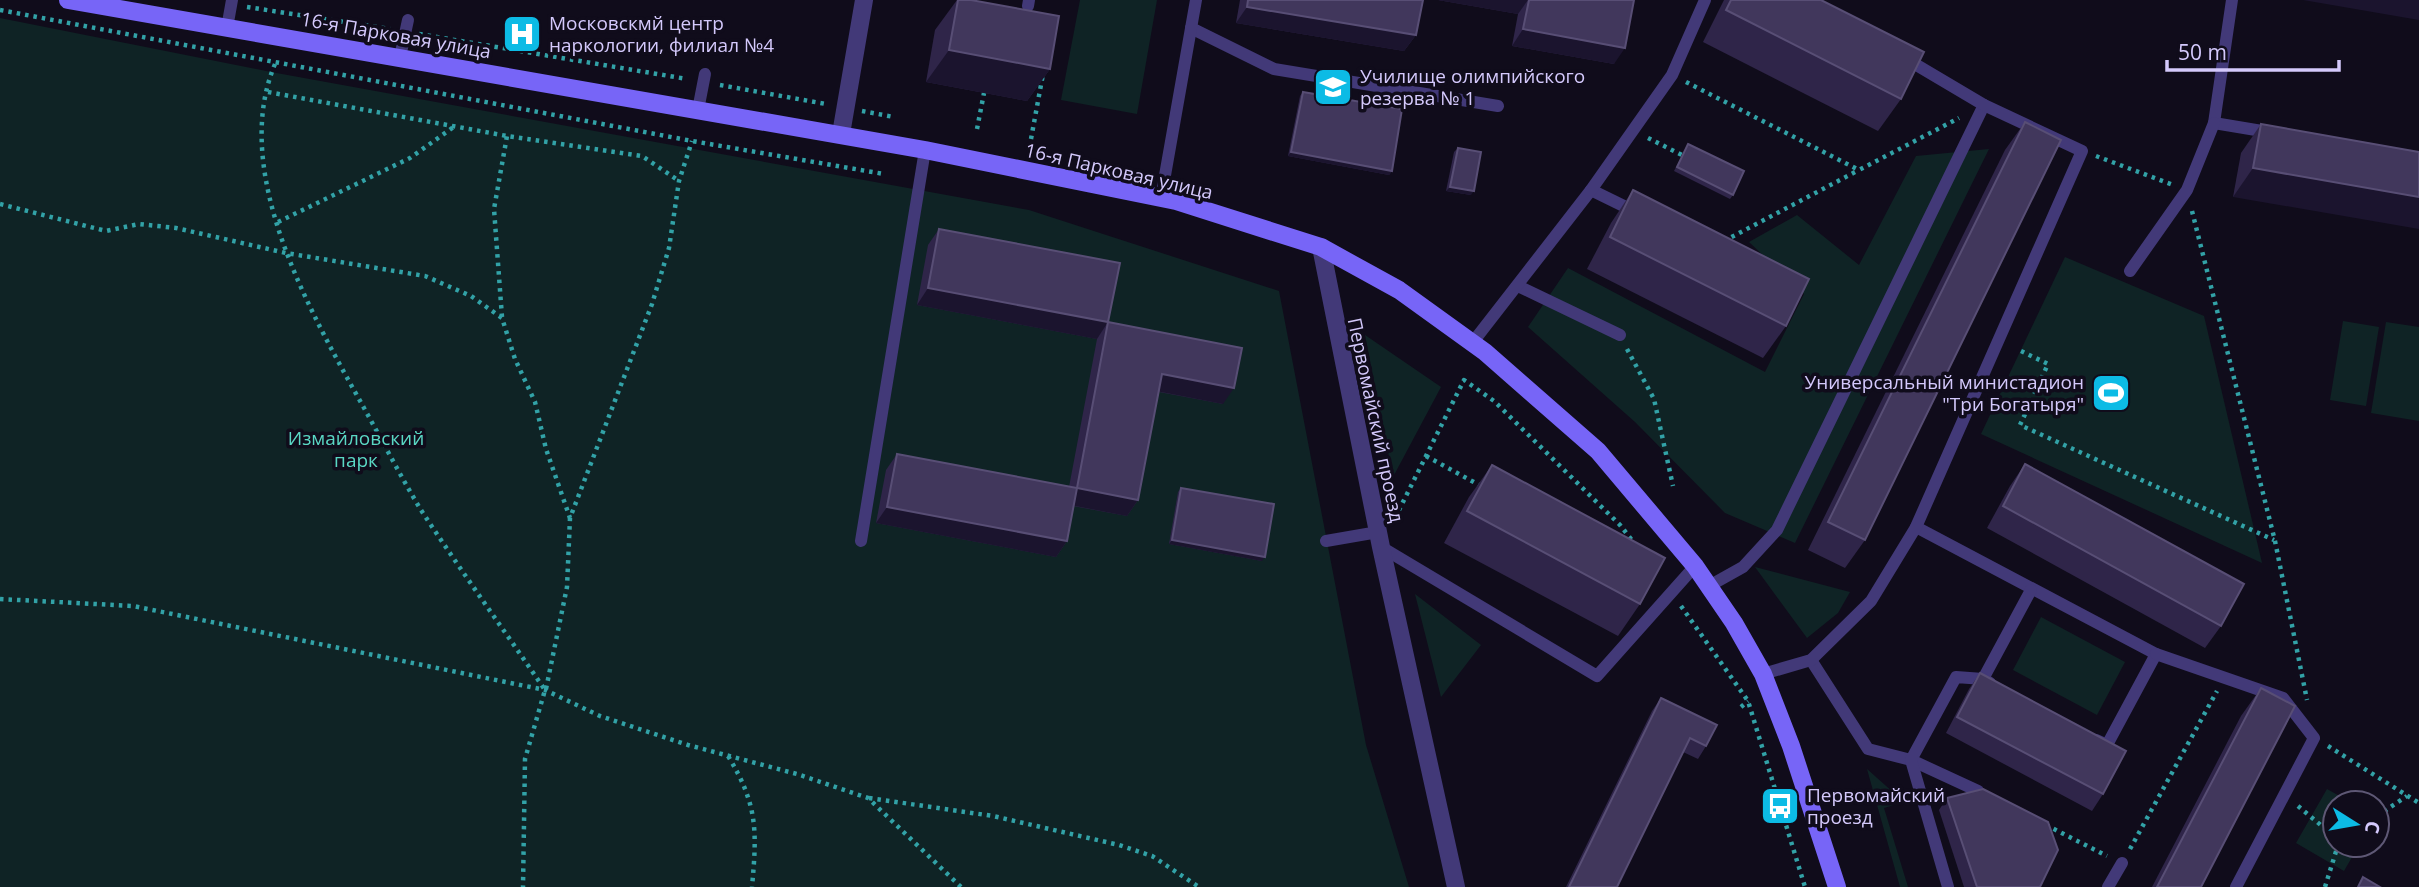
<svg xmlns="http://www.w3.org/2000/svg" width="2419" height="887" font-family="'Open Sans',sans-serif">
	<rect width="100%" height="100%" fill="#100c1b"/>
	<g fill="#0f2325">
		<polygon points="1080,0 1157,0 1137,114 1061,100"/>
		<polygon points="0,18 271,72 1029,210 1279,291 1366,745 1409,887 0,887"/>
		<polygon points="1989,149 1795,543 1725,513 1635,422 1528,327 1568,268 1765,372 1804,294 1749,242 1797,215 1859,265 1916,156"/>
		<polygon points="2065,257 2204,316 2262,563 1981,434"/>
		<polygon points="2343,321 2379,327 2366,406 2330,400"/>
		<polygon points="2386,322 2419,327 2419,421 2371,413"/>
		<polygon points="1365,335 1441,387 1393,477"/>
		<polygon points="1755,567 1850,592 1838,613 1807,638"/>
		<polygon points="1415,594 1481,645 1441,697"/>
		<polygon points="2041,617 2125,662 2097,715 2013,670"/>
		<polygon points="1867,769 1904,802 1884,808 1908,887 1900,887"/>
		<polygon points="2327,789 2352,803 2335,803 2335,845 2359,845 2344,871 2296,843"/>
	</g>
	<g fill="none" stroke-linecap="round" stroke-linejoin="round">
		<g stroke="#32a2a7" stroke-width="4.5" stroke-dasharray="3.5 5" stroke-linecap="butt">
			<polyline points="247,7 390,29"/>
			<polyline points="0,10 692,141 884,174"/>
			<polyline points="419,34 687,79"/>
			<path d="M275,64C229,173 312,315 364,408C383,442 401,477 421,510C461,571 504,630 545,690L525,759L523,887"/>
			<polyline points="1686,82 1859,170 1959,118"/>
			<polyline points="720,85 826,104"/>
			<polyline points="268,92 507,136 642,156 679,181"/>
			<polyline points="862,111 894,117"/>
			<polyline points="977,129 984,93"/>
			<polyline points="1648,138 1682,155"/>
			<polyline points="1031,139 1043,74"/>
			<polyline points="2096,156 2173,185"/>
			<polyline points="0,204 106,231 139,224 176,228 286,253 425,276 471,296 502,318 515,359 535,402 546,449 570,518"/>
			<polyline points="2192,211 2275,541 2307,700"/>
			<polyline points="278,222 410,158 455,126"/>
			<polyline points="1724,241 1859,170"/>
			<polyline points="502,317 494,209 507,136"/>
			<polyline points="1627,349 1654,399 1673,486"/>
			<polyline points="2021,351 2048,364 2020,425 2274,540"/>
			<polyline points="1426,456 1481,486"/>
			<polyline points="1395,518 1464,380 1494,401 1620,525 1634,543"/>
			<polyline points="0,599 133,606 545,690 600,716 688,745 797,774 868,798 961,887"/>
			<polyline points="1681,606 1748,701 1805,887"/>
			<polyline points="546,689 567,587 570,518 652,304 669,248 679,181 692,141"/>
			<polyline points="1741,707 1748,701"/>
			<polyline points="2328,746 2419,803"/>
			<path d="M728,756C758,805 757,831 752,887"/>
			<polyline points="869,798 993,816 1119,845 1152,856 1199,887"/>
			<polyline points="2298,806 2335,837"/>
			<polyline points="2377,816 2407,796"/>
			<polyline points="2046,825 2107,856"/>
			<polyline points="2130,849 2217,691"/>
			<polyline points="2325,887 2338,845"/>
		</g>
		<g stroke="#423978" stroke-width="12">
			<polyline points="2232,0 2214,123 2274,133"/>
			<polyline points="1028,6 1029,0"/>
			<polyline points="227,28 232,0"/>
			<polyline points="1191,28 1274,69 1498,106"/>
			<polyline points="400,57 408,20"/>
			<polyline points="698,110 705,74"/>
			<polyline points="1591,190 1638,213"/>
			<polyline points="1161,198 1196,0"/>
			<polyline points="2130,271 2187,190 2214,123"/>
			<polyline points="1518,286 1620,335"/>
			<polyline points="1473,342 1591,190 1672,75 1705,0"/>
			<polyline points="1916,527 2156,654 2107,745 2096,740"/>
			<polyline points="861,541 925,150"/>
			<polyline points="1326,541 1378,532"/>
			<polyline points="1381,547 1597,676 1695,566"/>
			<polyline points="1709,586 1743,567 1777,530 1984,105"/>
			<polyline points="2156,654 2283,698 2314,738 2236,887"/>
			<polyline points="1811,660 1868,749 1911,760 1978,791"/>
			<polyline points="1763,674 1811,660 1871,601 1916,527 2082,151 1984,105 1903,57"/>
			<polyline points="1983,679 2031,590"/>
			<polyline points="1948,887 1911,760 1956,677 1983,679 1990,683"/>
			<polyline points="2108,887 2122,863"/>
		</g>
		<polyline stroke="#423978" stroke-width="18" points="1321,247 1381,547 1456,887"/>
		<polyline stroke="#423978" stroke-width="18" points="841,134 864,0"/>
		<polyline stroke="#7765f7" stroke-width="18" points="68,0 925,150 1176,201 1321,247 1399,290 1485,352 1598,451 1695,566 1734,623 1763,674 1791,746 1837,887"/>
	</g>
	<g fill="#2f2549">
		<polygon points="957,0 971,0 1050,69 1027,101 926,82 935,30"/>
		<polygon points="1240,0 1423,0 1416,35 1404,51 1236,23"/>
		<polygon points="1438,0 1634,0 1614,64 1512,46 1518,14"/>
		<polygon points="1724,0 1821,0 1901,99 1878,131 1703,42"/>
		<polygon points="1303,92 1392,171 1389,175 1288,156 1300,96"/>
		<polygon points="2025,122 1865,540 1845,568 1808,550 2005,150"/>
		<polygon points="2261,124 2419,152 2233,197 2241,153"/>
		<polygon points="1688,144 1733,195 1730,199 1674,171"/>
		<polygon points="1458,148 1471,195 1446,191 1454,152"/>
		<polygon points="1633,190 1786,326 1763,358 1587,269 1611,223"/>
		<polygon points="939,229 1108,322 1223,404 1159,392 1138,500 1127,516 1073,506 1067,541 1056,557 876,523 886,470 897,454 1069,487 1097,339 917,305 928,245"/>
		<polygon points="2025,464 2221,626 2205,648 1987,528 2010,486"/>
		<polygon points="1492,465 1640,604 1618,636 1444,543 1469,497"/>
		<polygon points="1181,488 1262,561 1169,544 1178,492"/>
		<polygon points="1980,673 2103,794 2092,811 1946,733 1969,689"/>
		<polygon points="2261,688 2201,887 2152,887 2241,716"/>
		<polygon points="1661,698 1706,746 1698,759 1683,752 1617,887 1566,887 1652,711"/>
		<polygon points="1947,798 2040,887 1964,887 1939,810"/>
	</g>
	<g fill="#1b142e">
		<polygon points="1438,0 1528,0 1518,14"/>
		<polygon points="2303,0 2419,0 2419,20"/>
		<polygon points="1247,7 1416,35 1404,51 1236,23"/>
		<polygon points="1523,29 1625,48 1614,64 1512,46"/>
		<polygon points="949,50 1050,69 1027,101 926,82"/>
		<polygon points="1291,152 1392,171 1389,175 1288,156"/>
		<polygon points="2253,168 2419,197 2419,229 2233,197"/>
		<polygon points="1450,187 1474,191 1471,195 1446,191"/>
		<polygon points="928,288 1108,322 1097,339 917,305"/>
		<polygon points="1162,374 1234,388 1223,404 1151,390"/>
		<polygon points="1077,488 1138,500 1127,516 1065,504"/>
		<polygon points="887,507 1067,541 1056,557 876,523"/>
		<polygon points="1172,540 1265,557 1262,561 1169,544"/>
	</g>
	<g fill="#41375c" stroke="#584e75" stroke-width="2">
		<polygon points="958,0 971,0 1059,16 1050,69 949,50"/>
		<polygon points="1248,0 1423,0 1416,35 1247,7"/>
		<polygon points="1529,0 1634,0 1625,48 1523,29"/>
		<polygon points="1731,0 1821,0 1924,52 1901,99 1726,10"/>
		<polygon points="1303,92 1402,109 1392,171 1291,152"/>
		<polygon points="2025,122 2061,140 1865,540 1828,522"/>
		<polygon points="2261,124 2419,152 2419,197 2253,168"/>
		<polygon points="1688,144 1744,171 1733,195 1677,167"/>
		<polygon points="1458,148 1481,152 1474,191 1450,187"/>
		<polygon points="1633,190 1809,279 1786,326 1610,237"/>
		<polygon points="939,229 1120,263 1108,322 928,288"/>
		<polygon points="1108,322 1242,348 1234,388 1162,374 1138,500 1077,488"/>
		<polygon points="897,454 1077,488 1067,541 887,507"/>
		<polygon points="2025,464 2244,584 2221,626 2003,506"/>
		<polygon points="1492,465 1665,558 1640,604 1467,511"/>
		<polygon points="1181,488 1274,504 1265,557 1172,540"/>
		<polygon points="1980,673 2126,751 2103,794 1957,717"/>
		<polygon points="2261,688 2295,706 2201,887 2157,887"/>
		<polygon points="1661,698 1717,725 1706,746 1690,738 1617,887 1569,887"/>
		<polygon points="1983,789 2048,822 2058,850 2040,887 1977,887 1947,798"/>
		<polygon points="2363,877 2380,887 2358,887"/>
	</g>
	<defs>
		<g id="hospital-square" transform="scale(2.0125)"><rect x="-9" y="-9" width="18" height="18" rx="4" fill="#0cbbe5" stroke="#100c1b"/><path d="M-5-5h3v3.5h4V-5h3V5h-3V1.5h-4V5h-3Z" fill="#fff"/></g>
		<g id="school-square" transform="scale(2.0125)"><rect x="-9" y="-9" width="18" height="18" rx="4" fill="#0cbbe5" stroke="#100c1b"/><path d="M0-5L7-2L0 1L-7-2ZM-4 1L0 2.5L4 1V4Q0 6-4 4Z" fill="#fff"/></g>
		<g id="stadium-square" transform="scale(2.0125)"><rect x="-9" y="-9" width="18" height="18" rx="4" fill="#0cbbe5" stroke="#100c1b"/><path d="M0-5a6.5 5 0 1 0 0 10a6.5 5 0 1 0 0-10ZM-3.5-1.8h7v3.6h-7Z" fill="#fff"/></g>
		<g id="bus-square" transform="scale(2.0125)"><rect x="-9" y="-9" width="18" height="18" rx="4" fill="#0cbbe5" stroke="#100c1b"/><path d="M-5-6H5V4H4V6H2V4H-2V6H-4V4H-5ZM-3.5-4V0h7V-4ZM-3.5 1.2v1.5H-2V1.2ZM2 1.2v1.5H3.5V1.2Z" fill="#fff"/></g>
	</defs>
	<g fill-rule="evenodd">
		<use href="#hospital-square" x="522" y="34"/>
		<use href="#school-square" x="1333" y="87"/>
		<use href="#stadium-square" x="2111" y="393"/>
		<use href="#bus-square" x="1780" y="806"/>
	</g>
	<g text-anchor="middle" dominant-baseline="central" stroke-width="7" stroke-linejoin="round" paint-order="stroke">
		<g font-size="19" fill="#d4c9fc" stroke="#100c1b" text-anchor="start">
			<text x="549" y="23">Московскмй центр<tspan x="549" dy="22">наркологии, филиал №4</tspan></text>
			<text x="1360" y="76">Училище олимпийского<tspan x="1360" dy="22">резерва № 1</tspan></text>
			<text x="2084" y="382" text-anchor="end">Универсальный министадион<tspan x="2084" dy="22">"Три Богатыря"</tspan></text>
			<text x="1807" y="795">Первомайский<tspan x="1807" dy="22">проезд</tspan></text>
		</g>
		<g font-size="19" fill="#d4c9fc" stroke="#100c1b">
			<text transform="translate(396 35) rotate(10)">16-я Парковая улица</text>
			<text transform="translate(1119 171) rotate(13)">16-я Парковая улица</text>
			<text transform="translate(1376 420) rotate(78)">Первомайский проезд</text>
		</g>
		<g font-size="19" fill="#5ad7c4" stroke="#100c1b">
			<text x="356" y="438">Измайловский<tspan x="356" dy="22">парк</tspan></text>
		</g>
	</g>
	<g transform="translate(2356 824) rotate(101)"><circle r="33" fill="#100c1b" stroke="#5e5875" stroke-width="2"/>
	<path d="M0-5L12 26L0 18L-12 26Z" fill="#0cbbe5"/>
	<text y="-10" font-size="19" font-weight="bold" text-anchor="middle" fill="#d4c9fc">С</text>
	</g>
	<path d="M2167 60v10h172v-10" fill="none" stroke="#d4c9fc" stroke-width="3.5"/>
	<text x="2178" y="60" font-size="21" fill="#d4c9fc" stroke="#100c1b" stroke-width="5" paint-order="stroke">50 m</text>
</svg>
